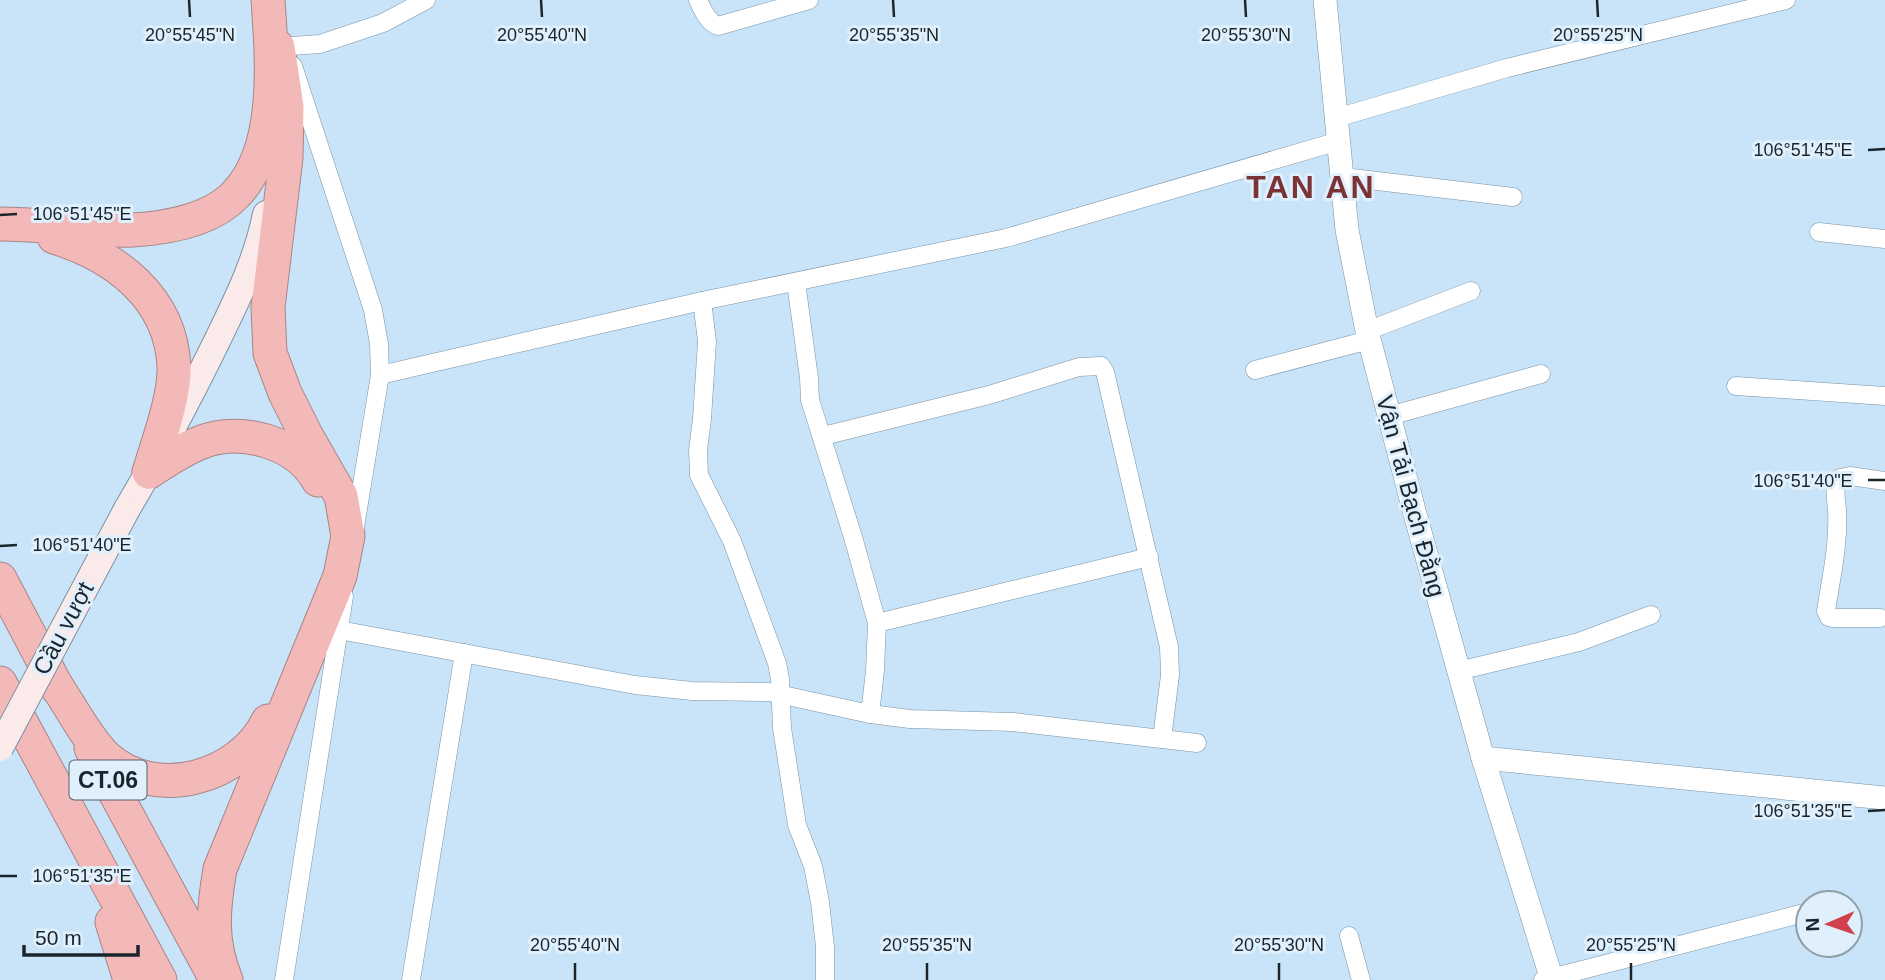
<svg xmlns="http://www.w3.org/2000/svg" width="1885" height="980" font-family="Arial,sans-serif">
	<rect width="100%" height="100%" fill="#c9e4f8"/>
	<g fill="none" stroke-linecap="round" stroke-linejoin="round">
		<g stroke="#7992a4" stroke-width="19">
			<g id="minor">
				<path d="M698,0C702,9 708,23 718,26L809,0"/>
				<polyline points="278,47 320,44 383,23 426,0"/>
				<polyline points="293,66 373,310 379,344 380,375 355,527"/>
				<polyline points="1336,118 1507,68 1786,0"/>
				<polyline points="1343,177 1513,197"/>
				<polyline points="1819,232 1885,239"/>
				<polyline points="796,282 809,378 810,400 853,537 877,623 875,671 870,714"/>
				<polyline points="702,301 707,341 702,419 698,450 699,475 732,541 777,663 780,679 782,728 797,825 813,866 820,902 825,947 825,980"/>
				<polyline points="1367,331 1471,291"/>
				<polyline points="1255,370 1369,340"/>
				<polyline points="380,375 702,301 1006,238 1339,141"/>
				<polyline points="1736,386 1885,396"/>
				<polyline points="1389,416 1541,374"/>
				<polyline points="823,436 989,395 1079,367 1101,366 1105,372 1169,647 1170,675 1162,739"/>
				<path d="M1880,618H1833L1829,617L1826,611C1831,578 1839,544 1837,510C1836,497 1833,489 1840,478L1850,476L1885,481"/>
				<polyline points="877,623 1149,557"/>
				<polyline points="339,630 635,685 692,691 769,692 870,714 910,719 1013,722 1197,743"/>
				<polyline points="1458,671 1579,642 1651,615"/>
				<polyline points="1349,936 1361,980"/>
				<polyline points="284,980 344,596"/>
				<polyline points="411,980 464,653"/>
				<polyline points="1543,980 1808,912"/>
			</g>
		</g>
		<g stroke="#7992a4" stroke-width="24">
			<g id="tertiary">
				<polyline points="1325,0 1347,230 1367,331 1415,514 1483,758 1552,980"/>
				<polyline points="1483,758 1885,798"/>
			</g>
		</g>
		<g stroke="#7992a4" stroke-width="28">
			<path id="secondary" d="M127,509C159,455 188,400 216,343C236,302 257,260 266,214"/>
		</g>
		<g stroke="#a78587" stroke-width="35">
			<g id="motorway">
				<path d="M0,224C44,224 88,232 133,230C167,228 212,220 236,194C280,149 272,58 268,0"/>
				<path d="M54,237C115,256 171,297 174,367C175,397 158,442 149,472"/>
				<path d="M149,472C166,461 183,449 202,442C241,427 297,442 318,480"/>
				<polyline points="0,579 58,689"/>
				<polyline points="0,683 160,980"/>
				<path d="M56,685C71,707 87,739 106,757C156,802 240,778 268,721"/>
				<polyline points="91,748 212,972"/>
				<polyline points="112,922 130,980"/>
				<path d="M226,980C210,941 213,910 220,869L340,576L348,536L341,496L306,435L285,393L270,353L268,307L286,158L287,107L278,47"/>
			</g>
		</g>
		<use href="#minor" stroke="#fff" stroke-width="18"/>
		<use href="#tertiary" stroke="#fff" stroke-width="23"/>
		<use href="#secondary" stroke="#fbeaea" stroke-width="26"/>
		<use href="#motorway" stroke="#f3b9b8" stroke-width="33"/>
		<g stroke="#7992a4" stroke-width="28" stroke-linecap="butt">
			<polyline id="secondary-bridge" points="0,748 127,509"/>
		</g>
		<use href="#secondary-bridge" stroke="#fbeaea" stroke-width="26"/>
	</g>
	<path fill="none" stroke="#1a242b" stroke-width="2.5" d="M189,0L190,17M541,0L542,17M893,0L894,17M1245,0L1246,17M1597,0L1598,17M1868,150L1885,149M0,215L17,214M1868,480H1885M0,546L17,545M1868,811L1885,810M0,876H17M575,963V980M927,963V980M1279,963V980M1631,963V980"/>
	<g text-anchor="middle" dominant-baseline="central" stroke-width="6" stroke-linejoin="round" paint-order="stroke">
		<rect fill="#dff0fc" stroke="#55616a" stroke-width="2" x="69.5" y="760.5" width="77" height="39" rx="5"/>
		<g font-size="23" font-weight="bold" fill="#1a242b">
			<text x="108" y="780">CT.06</text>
		</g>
		<g font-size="24" fill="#1a242b" stroke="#dff0fc">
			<text transform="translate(1411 496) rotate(75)">Vận Tải Bạch Đằng</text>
			<text transform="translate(63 628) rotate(-62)">Cầu vượt</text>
		</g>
		<g font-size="32" font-weight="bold" letter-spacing="2" fill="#7b3336" stroke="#dff0fc">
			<text x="1311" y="187">TAN AN</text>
		</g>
	</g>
	<g font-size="18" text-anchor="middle" fill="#1a242b" stroke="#dff0fc" stroke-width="6" stroke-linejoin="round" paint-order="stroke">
		<text x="190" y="41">20°55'45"N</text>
		<text x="542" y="41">20°55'40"N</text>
		<text x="894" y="41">20°55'35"N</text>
		<text x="1246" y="41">20°55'30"N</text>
		<text x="1598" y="41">20°55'25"N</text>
		<text x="1803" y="156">106°51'45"E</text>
		<text x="82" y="220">106°51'45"E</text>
		<text x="1803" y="487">106°51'40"E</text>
		<text x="82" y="551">106°51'40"E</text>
		<text x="1803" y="817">106°51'35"E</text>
		<text x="82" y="882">106°51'35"E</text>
		<text x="575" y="951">20°55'40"N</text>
		<text x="927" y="951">20°55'35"N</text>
		<text x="1279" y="951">20°55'30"N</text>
		<text x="1631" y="951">20°55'25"N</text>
	</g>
	<g transform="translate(1829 924) rotate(268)"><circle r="33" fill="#dff0fc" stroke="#909ea8" stroke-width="2"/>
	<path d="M0-5L12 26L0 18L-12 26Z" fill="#d1414d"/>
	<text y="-10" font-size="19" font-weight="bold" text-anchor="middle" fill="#1a242b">N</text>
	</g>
	<path d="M24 945v10h114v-10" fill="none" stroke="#1a242b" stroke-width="3.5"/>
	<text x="35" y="945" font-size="21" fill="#1a242b" stroke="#dff0fc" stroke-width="5" paint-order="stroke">50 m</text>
</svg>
